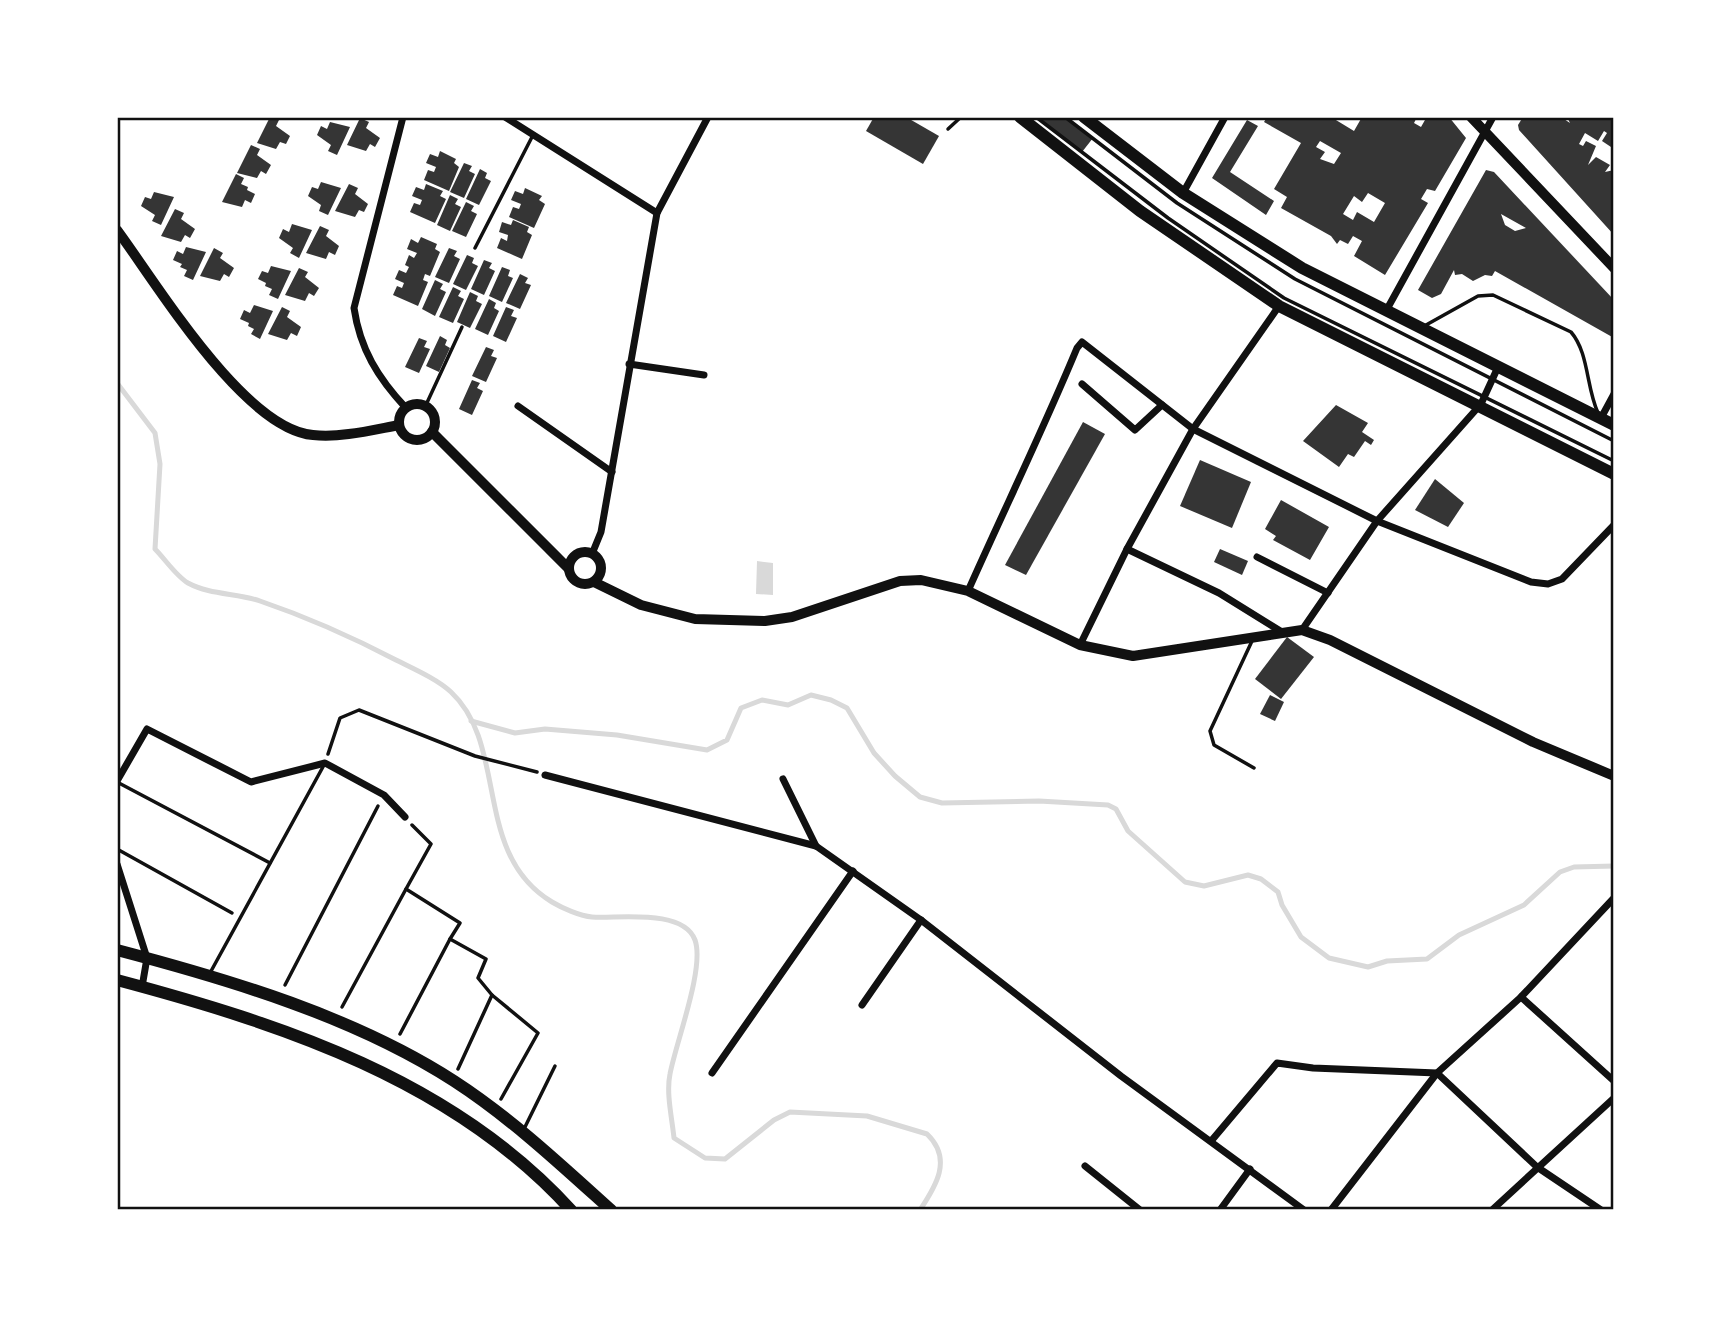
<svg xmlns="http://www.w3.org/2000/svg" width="1731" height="1327" font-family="Arial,sans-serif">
	<rect width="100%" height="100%" fill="#fff"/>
	<polygon fill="#d9d9d9" points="757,561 773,563 773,595 756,594"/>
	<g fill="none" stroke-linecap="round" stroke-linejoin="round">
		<g stroke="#d9d9d9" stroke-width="5">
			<path d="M117,383L155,433L160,464L155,549C165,559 176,576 188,583C210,595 237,593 260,601C307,617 352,637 396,660C414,669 437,679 451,692C509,746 472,854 552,902C562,908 580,916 592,917C617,919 683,908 695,940C705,968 676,1042 670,1074C666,1093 672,1118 674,1138L705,1158L725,1159L774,1120L790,1112L867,1116L927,1134C953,1159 936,1186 920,1210"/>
			<polyline points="471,721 515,733 545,729 617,735 707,750 727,740 741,708 762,700 788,705 811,695 831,700 847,708 874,753 895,776 920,797 942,803 1039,801 1108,805 1116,809 1128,831 1185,882 1204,886 1248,875 1261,879 1278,892 1282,905 1301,937 1329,958 1368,967 1387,961 1427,959 1459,935 1524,905 1560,872 1574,867 1614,866"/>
		</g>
	</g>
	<g fill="#353535" fill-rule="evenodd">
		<polygon points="270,117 279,120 276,126 290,136 286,144 280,142 276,149 257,143"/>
		<polygon points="874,117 906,117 939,136 923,164 866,131"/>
		<polygon points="1036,117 1065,117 1093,138 1082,152"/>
		<path d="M1267,117H1331L1354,131L1362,117H1417L1414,123L1421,127L1425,120L1419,117H1449L1466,138L1435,191L1427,189L1421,199L1428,203L1385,275L1354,256L1362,241L1353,236L1348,244L1340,240L1337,244L1331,236L1281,208L1287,197L1274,189L1301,143L1264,122ZM1320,141L1341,153L1334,164L1320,159L1325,152L1316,147ZM1368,193L1385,203L1374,222L1357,212L1353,220L1343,214L1354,196L1362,202Z"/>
		<polygon points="1523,117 1566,117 1564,119 1570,123 1567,117 1614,117 1614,149 1602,141 1607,133 1604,131 1598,141 1585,133 1579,144 1583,146 1586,141 1596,146 1588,165 1596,157 1610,165 1605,172 1614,170 1614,235 1519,130 1518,125"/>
		<polygon points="360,118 369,122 366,128 380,138 375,147 370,144 366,151 347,145"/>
		<polygon points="1247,120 1258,126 1230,172 1274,201 1266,215 1212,178"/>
		<polygon points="330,122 350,127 337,155 328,151 331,145 317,135 321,126 327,129"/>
		<polygon points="251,145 260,149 257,155 271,165 266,174 261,171 257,178 237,173"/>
		<polygon points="440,151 456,159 454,163 459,167 449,191 424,180 428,170 434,172 436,167 426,163 430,154 438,157"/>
		<polygon points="464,163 472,166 469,171 475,174 464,198 450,192"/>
		<polygon points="480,169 487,173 485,178 491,181 479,205 466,199"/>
		<path d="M1486,170L1494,172L1614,300V338L1495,271L1492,276L1485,275L1473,281L1462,274L1455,275L1454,270L1441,294L1432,298L1418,290ZM1501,214L1526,228L1515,231L1505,225Z"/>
		<polygon points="236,174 244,178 241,184 248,187 247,190 255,194 251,203 245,200 242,207 222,202"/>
		<polygon points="321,182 341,188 328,215 319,211 321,205 308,196 312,187 318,189"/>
		<polygon points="349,184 358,188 355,194 368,204 364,212 359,210 355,217 335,211"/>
		<polygon points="426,184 443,191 440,196 446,199 435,223 410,212 414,203 420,205 422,200 412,196 416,187 424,190"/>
		<polygon points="525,188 542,196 539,200 545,204 534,228 509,217 513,207 519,209 521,204 511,200 515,191 523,194"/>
		<polygon points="154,192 174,197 161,225 152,221 155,215 141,206 145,197 151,199"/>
		<polygon points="450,195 458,199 455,204 461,207 450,231 437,225"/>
		<polygon points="466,202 474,206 471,211 477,214 466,237 452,231"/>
		<polygon points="175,209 184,213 181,219 195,229 190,238 185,235 181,242 161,236"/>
		<polygon points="513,220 529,227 527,232 532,235 522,259 497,248 501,238 507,241 508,235 499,232 502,222 511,225"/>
		<polygon points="292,224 312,230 299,258 290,253 293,248 279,238 283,229 289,232"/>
		<polygon points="320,226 329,230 326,236 339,246 335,255 329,252 326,259 306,253"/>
		<polygon points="421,237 437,244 435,249 440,252 430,276 425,274 423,280 428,282 418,306 393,295 397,286 402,288 404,283 395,279 399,270 406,273 409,267 405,265 409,255 414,258 417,253 407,249 411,239 418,243"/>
		<polygon points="186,247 206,252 193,280 184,276 187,270 180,267 182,264 173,260 177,251 183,254"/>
		<polygon points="214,248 223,253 220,258 234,268 229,277 224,274 220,281 200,276"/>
		<polygon points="449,248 457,251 454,256 460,259 449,283 435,277"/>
		<polygon points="467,255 474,258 472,263 478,266 466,290 453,284"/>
		<polygon points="484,260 492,263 489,268 495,271 484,295 471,289"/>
		<polygon points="271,266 291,271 278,299 269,295 272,289 265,286 266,283 258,279 262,271 268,273"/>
		<polygon points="502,267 510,270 508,276 513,278 502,302 489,296"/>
		<polygon points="299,268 308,272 305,277 319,288 314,296 309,293 305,301 285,295"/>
		<polygon points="520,274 528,278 525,283 531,285 520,309 506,303"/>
		<polygon points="435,280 443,284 440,289 446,292 435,316 422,309"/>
		<polygon points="453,287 461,291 458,296 464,299 453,323 439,317"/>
		<polygon points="470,292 478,296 476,301 482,304 470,328 457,322"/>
		<polygon points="489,299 496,303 494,308 499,311 488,335 475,329"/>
		<polygon points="254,305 273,311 260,339 251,334 254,329 248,326 249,323 240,319 244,310 250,313"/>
		<polygon points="282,307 290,311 287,317 301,327 297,336 291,333 287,340 268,334"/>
		<polygon points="506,307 514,310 511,316 517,318 506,342 493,336"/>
		<polygon points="440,336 447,340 445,345 450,348 439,372 426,366"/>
		<polygon points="419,338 427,341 424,347 430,349 419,373 405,367"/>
		<polygon points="486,347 494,350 491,356 497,358 486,382 472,376"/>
		<polygon points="472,380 480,383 477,388 483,391 472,415 459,409"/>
		<polygon points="1336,405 1368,423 1362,432 1374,440 1371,445 1365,441 1354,457 1348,454 1339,467 1303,441"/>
		<polygon points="1083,422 1105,434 1026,575 1005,565"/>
		<polygon points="1200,460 1251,482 1232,528 1180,506"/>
		<polygon points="1435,479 1464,503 1448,527 1415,510"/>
		<polygon points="1281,500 1329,527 1310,560 1273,540 1276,536 1265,529"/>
		<polygon points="1220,549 1248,561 1242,575 1214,562"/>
		<polygon points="1287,637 1314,657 1281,699 1255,679"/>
		<polygon points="1270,695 1284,702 1275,721 1260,714"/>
	</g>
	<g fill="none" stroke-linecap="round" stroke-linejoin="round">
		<g stroke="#111" stroke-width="3.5">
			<polyline points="328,754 340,718 359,710 475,756 537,772"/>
			<polyline points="412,825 431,844 406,889 460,923 450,939 486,959 478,978 492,995 538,1033 501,1099"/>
			<polyline points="117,849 232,913"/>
			<polyline points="285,985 378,806"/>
			<polyline points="342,1007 406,889"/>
			<polyline points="400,1034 450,939"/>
			<polyline points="458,1069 492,995"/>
		</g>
		<g stroke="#111" stroke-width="3.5">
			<polyline points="1036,117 1168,218 1284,298 1614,461"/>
			<polyline points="1065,117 1177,203 1295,279 1614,441"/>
			<polyline points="948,129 961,117"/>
			<polyline points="475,248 532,137"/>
			<path d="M1426,325L1478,296L1493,295L1571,332C1589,353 1586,387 1598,413"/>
			<polyline points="425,407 462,327"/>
			<polyline points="1252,641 1210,731 1214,745 1254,768"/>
			<polyline points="117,782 270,863"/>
			<polyline points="210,973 324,765"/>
			<polyline points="524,1129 555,1066"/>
		</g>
		<g stroke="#111" stroke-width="7">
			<path d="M403,117L354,308C360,349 378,378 406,408"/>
			<polyline points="505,117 657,213"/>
			<polyline points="1183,193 1225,117"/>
			<polyline points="1386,311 1493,117"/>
			<polyline points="629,364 704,375"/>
			<polyline points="1082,384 1135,430 1162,405"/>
			<polyline points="518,406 612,472"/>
			<polyline points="1601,418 1614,394"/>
			<polyline points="1127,549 1219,593 1282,632"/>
			<polyline points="592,554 601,532 657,213 708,117"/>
			<polyline points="1257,557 1328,593"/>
			<path d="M968,591C1004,510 1043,430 1077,348L1082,342L1193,429L1377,521L1531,582L1548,584L1562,579L1614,525"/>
			<polyline points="1302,630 1377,521 1481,404 1498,367"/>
			<polyline points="1080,645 1127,549 1193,429 1279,306"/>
			<polyline points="545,775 816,846 921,920 1121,1076 1304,1210"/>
			<polyline points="783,779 816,846"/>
			<polyline points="117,781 147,729 251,782 325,763 384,795 405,817"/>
			<polyline points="117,864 147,958 142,987"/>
			<polyline points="1521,997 1614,1081"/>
			<polyline points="862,1005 921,920"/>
			<polyline points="712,1073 853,871"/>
			<polyline points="1212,1140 1277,1063 1313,1068 1437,1073 1537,1167 1601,1210"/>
			<polyline points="1085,1166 1140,1210"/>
			<polyline points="1220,1210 1250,1169"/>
			<polyline points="1331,1210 1437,1073 1521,997 1613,899"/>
			<polyline points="1492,1210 1614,1098"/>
		</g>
		<polyline stroke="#111" stroke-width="10" points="1471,117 1614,268"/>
		<g stroke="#111" stroke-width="10">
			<path d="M117,230C157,284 244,429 313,435C341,438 372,430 399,425"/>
			<circle cx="417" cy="422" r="18"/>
			<polyline points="432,432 568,568"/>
			<circle cx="585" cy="568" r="16"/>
			<polyline points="594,582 641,605 695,619 765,621 792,617 900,581 921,580 968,591 1080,645 1133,656 1302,630 1330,640 1533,742 1614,776"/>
		</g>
		<g stroke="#111" stroke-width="12">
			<polyline points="1020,117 1140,211 1279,306 1614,474"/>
			<polyline points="1084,117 1183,193 1302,268 1614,425"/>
			<path d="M117,950C231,980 355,1017 454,1081C511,1118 560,1164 611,1210"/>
			<path d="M117,980C282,1024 453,1080 571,1210"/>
		</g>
	</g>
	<rect width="1731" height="1327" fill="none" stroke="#ffffff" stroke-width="238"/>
	<rect x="119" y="119" width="1493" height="1089" fill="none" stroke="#111" stroke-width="2.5"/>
</svg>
